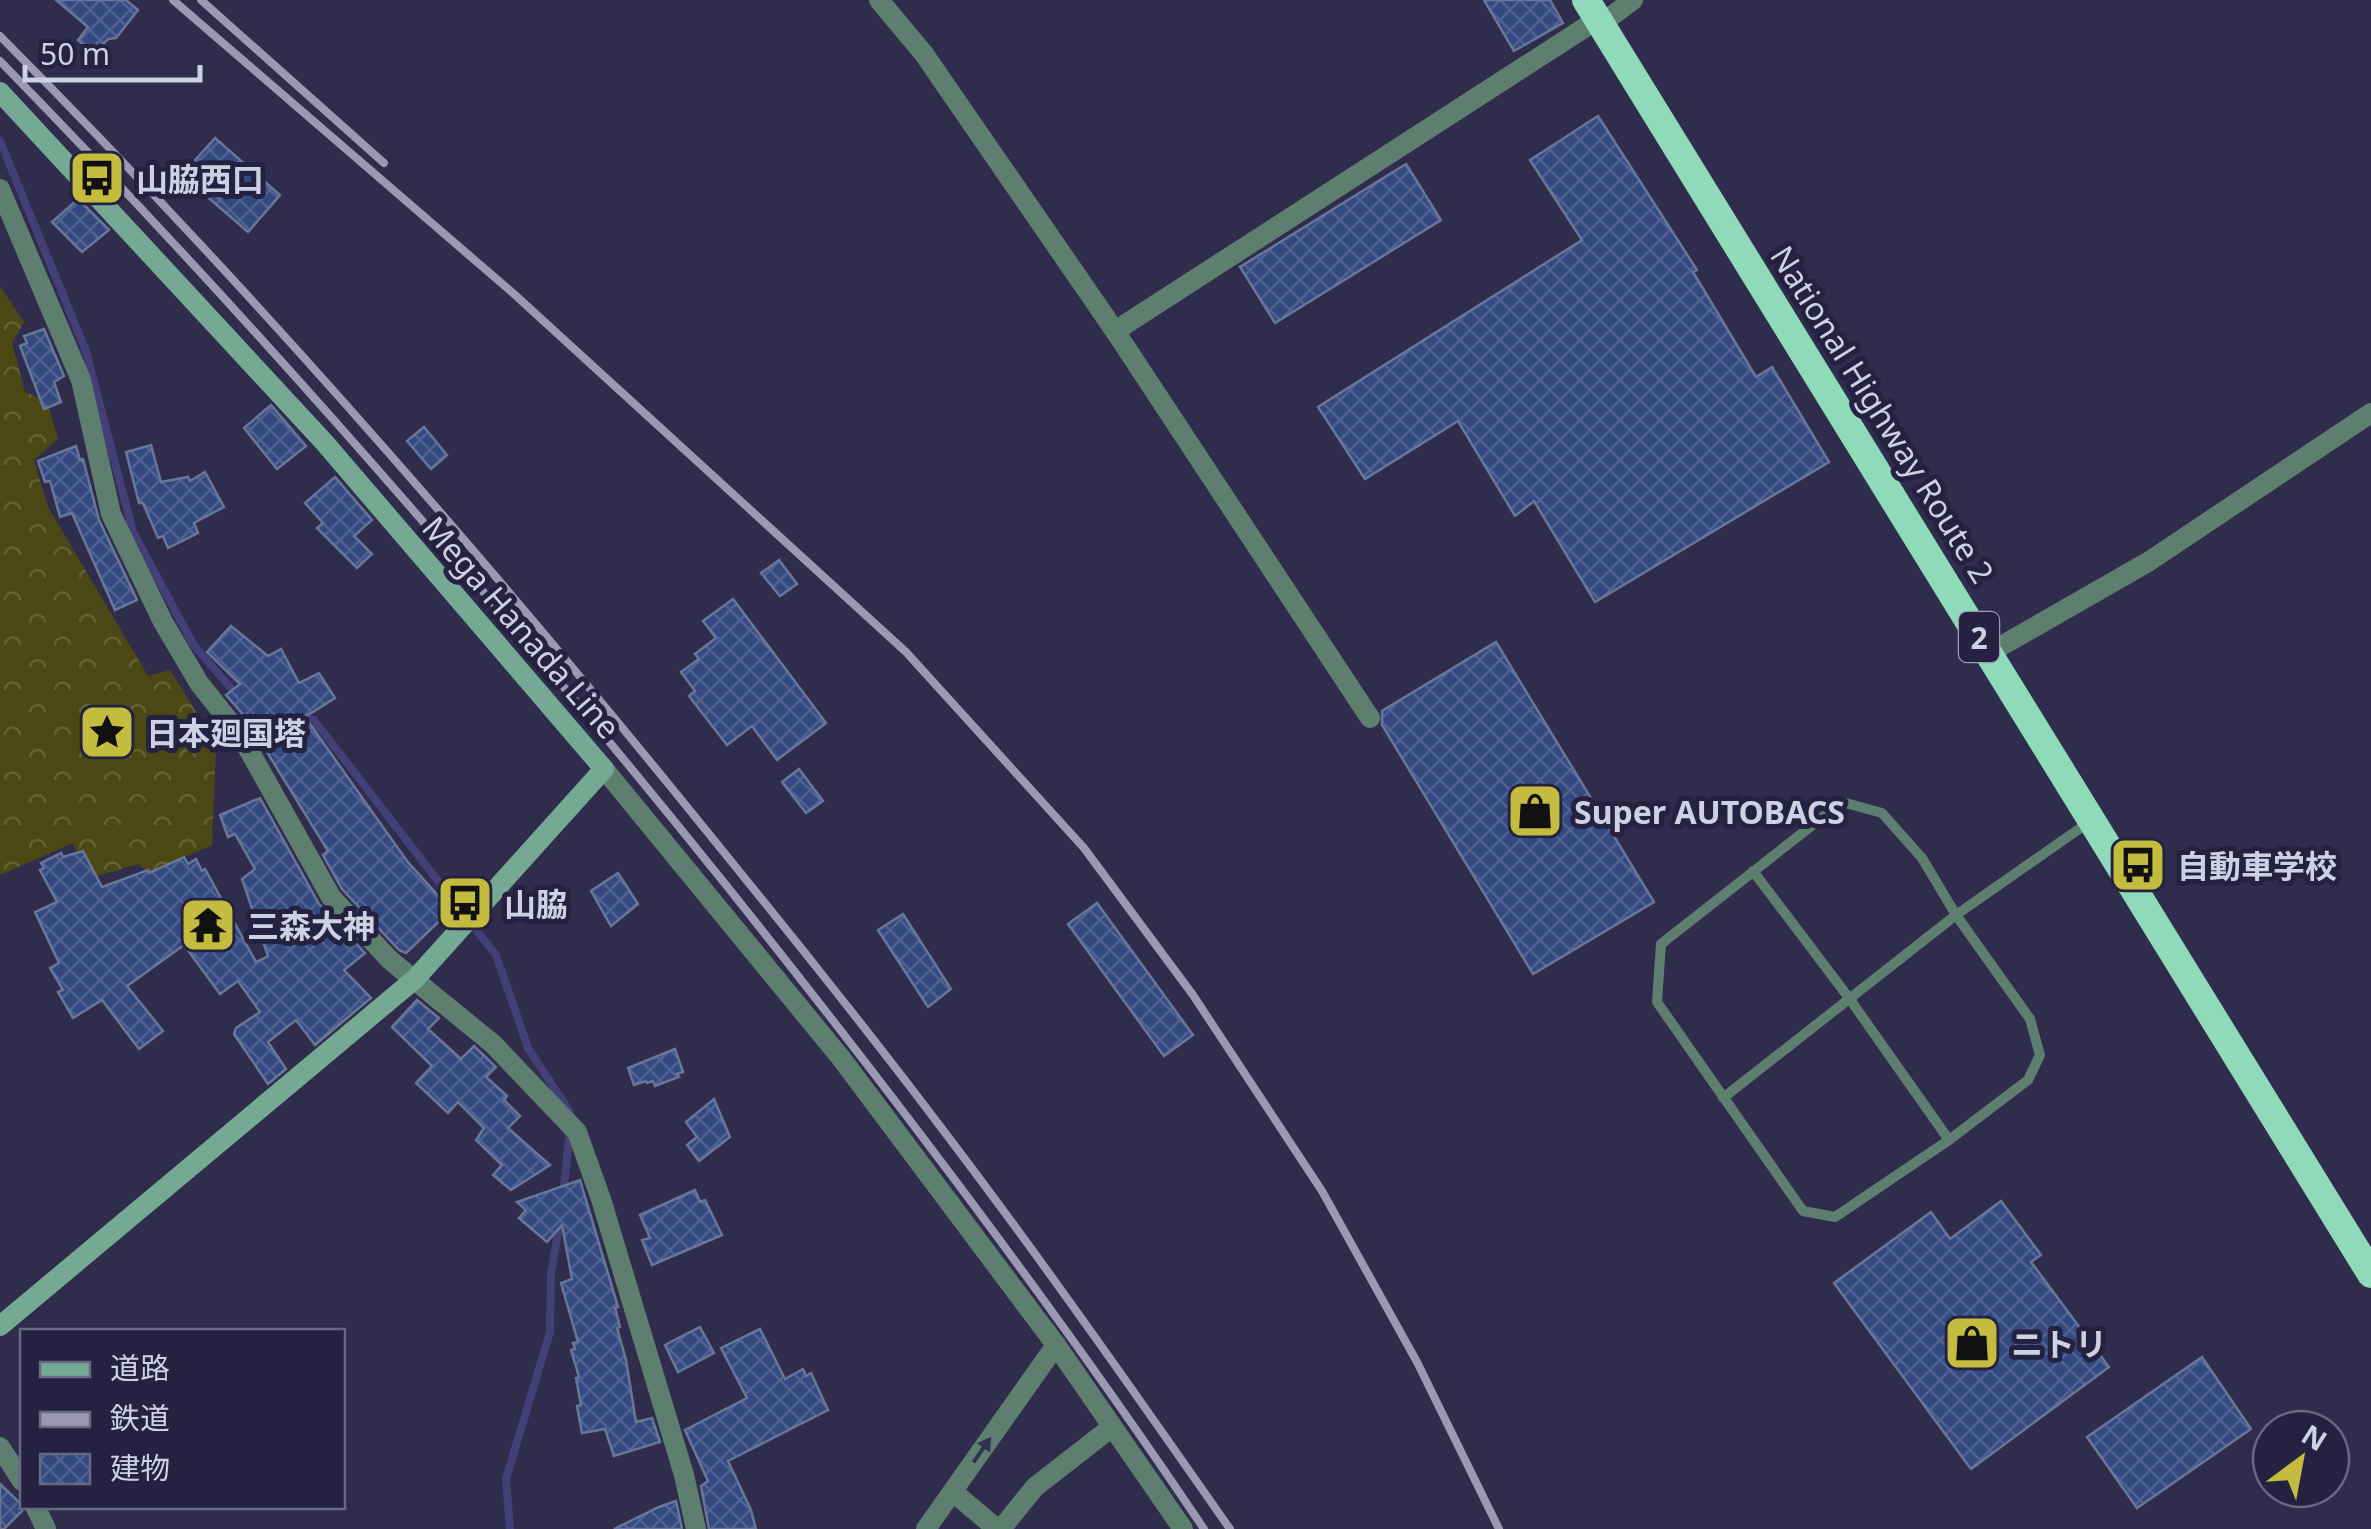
<svg xmlns="http://www.w3.org/2000/svg" width="2371" height="1529" font-family="'Noto Sans','Noto Sans JP',sans-serif">
	<defs>
		<pattern id="forest-crowns" width="20" height="18" patternUnits="userSpaceOnUse" patternTransform="scale(2.5)"><rect width="20" height="18" fill="#4b4813"/><path d="M2 6a3 3 0 1 1 6 0M12 15a3 3 0 1 1 6 0" fill="none" stroke="#646135"/></pattern>
		<pattern id="building-cross-hatch" width="8" height="8" patternUnits="userSpaceOnUse" patternTransform="scale(2.5)"><rect width="8" height="8" fill="#33497f"/><path d="M0 0l8 8M0 8l8-8" fill="none" stroke="#506291"/></pattern>
	</defs>
	<rect width="100%" height="100%" fill="#2f2c4c"/>
	<polygon fill="url(#forest-crowns)" points="0,286 24,322 12,343 25,392 47,401 58,439 34,460 48,507 148,676 170,670 216,744 212,845 148,873 139,864 87,879 73,843 0,875"/>
	<g fill="none" stroke-linecap="round" stroke-linejoin="round">
		<g stroke="#453f78" stroke-width="8">
			<polyline points="0,141 86,351 133,532 193,644 235,693 240,695"/>
			<polyline points="296,714 314,720 458,907"/>
			<polyline points="477,931 496,955 528,1048 570,1112"/>
			<polyline points="563,1196 570,1130"/>
			<polyline points="510,1529 506,1479 550,1332 551,1273 560,1220"/>
		</g>
	</g>
	<g fill="url(#building-cross-hatch)" stroke="#687799" stroke-width="2.5">
		<polygon points="56,0 126,0 138,10 116,38 108,39 94,54 78,40 88,27"/>
		<polygon points="1484,0 1550,0 1563,23 1514,51"/>
		<polygon points="1598,116 1697,270 1693,272 1756,377 1772,367 1829,462 1595,602 1534,501 1515,516 1458,421 1365,479 1318,407 1582,240 1530,160"/>
		<polygon points="215,138 280,195 248,232 182,175"/>
		<polygon points="1406,164 1441,220 1275,323 1240,267"/>
		<polygon points="78,199 109,230 82,252 52,222"/>
		<polygon points="44,329 64,376 54,382 61,402 44,409 20,346 27,343 24,336"/>
		<polygon points="271,405 306,446 277,469 244,428"/>
		<polygon points="424,427 447,455 431,469 407,441"/>
		<polygon points="151,445 161,482 188,477 190,481 205,472 224,507 194,523 198,533 168,548 163,536 158,538 143,503 139,503 126,452"/>
		<polygon points="76,446 80,460 83,459 99,520 137,600 115,610 72,513 60,517 50,481 45,482 38,461"/>
		<polygon points="335,477 372,520 354,536 372,554 357,568 317,528 323,523 305,503"/>
		<polygon points="779,560 797,584 780,596 761,573"/>
		<polygon points="733,599 826,723 777,760 752,726 727,745 689,696 695,691 681,672 699,659 695,654 716,638 703,621"/>
		<polygon points="231,626 268,656 281,649 299,683 319,673 335,698 305,717 407,861 451,910 406,953 399,950 342,889 323,855 328,851 246,718 226,695 240,684 207,652"/>
		<polygon points="1496,642 1654,902 1533,974 1382,725 1382,711"/>
		<polygon points="799,769 823,801 806,813 782,782"/>
		<polygon points="260,798 319,904 365,953 344,970 371,998 315,1045 296,1020 268,1042 286,1069 268,1084 234,1034 236,1028 260,1012 238,981 220,994 184,945 127,986 163,1031 139,1049 102,1000 73,1018 58,992 63,990 50,968 59,963 35,912 57,902 40,870 44,868 41,863 61,853 63,857 83,851 102,887 148,870 149,873 184,857 188,864 196,859 202,871 205,869 256,962 268,956 242,879 255,869 235,834 228,837 220,815"/>
		<polygon points="618,873 638,904 611,926 591,891"/>
		<polygon points="1097,903 1193,1035 1164,1056 1068,924"/>
		<polygon points="903,914 951,989 928,1007 878,930"/>
		<polygon points="417,1000 439,1018 428,1029 461,1059 474,1046 496,1067 486,1077 507,1096 504,1100 520,1116 508,1128 550,1165 511,1190 493,1175 502,1165 476,1140 484,1128 458,1102 448,1113 416,1083 432,1066 392,1027"/>
		<polygon points="675,1049 683,1072 677,1074 679,1077 655,1086 653,1081 647,1083 646,1081 634,1085 628,1068"/>
		<polygon points="714,1099 730,1137 699,1161 687,1145 697,1137 686,1122"/>
		<polygon points="580,1180 618,1307 615,1308 620,1327 617,1328 626,1360 636,1422 652,1418 660,1442 614,1456 605,1429 582,1433 577,1406 581,1405 576,1378 579,1377 571,1350 575,1349 573,1343 578,1342 561,1283 572,1279 562,1225 547,1242 519,1218 526,1210 517,1202"/>
		<polygon points="695,1190 700,1202 705,1200 722,1235 652,1265 642,1240 650,1238 640,1215"/>
		<polygon points="2001,1201 2041,1255 2031,1262 2109,1367 1971,1469 1834,1283 1931,1212 1950,1239"/>
		<polygon points="700,1327 714,1353 678,1372 665,1345"/>
		<polygon points="760,1329 785,1379 803,1369 806,1376 811,1373 828,1410 728,1461 751,1510 756,1529 709,1529 701,1486 708,1481 685,1430 747,1398 721,1348"/>
		<polygon points="2202,1357 2251,1429 2137,1508 2087,1437"/>
		<polygon points="0,1484 21,1504 22,1511 4,1529 0,1529"/>
		<polygon points="676,1501 682,1529 614,1529 659,1507"/>
	</g>
	<g fill="none" stroke-linecap="round" stroke-linejoin="round">
		<g stroke="#5e7e70" stroke-width="10">
			<polygon points="1842,802 1882,813 1922,858 1956,915 2030,1019 2040,1055 2028,1080 1949,1140 1835,1217 1803,1211 1657,1002 1661,944"/>
			<polyline points="1753,871 1849,998 1949,1140"/>
			<polyline points="1723,1098 1956,915 2089,822"/>
		</g>
		<g stroke="#5e7e70" stroke-width="20">
			<polyline points="879,0 924,54 1115,331"/>
			<polyline points="0,189 81,380 111,514 163,622 199,683 241,736 331,897 390,960 493,1044 577,1132 601,1199 684,1475 696,1529"/>
			<polyline points="1370,718 1115,331 1598,19"/>
			<polyline points="0,1447 22,1481"/>
			<polyline points="35,1506 46,1529"/>
		</g>
		<g stroke="#5e7e70" stroke-width="20">
			<polyline points="1601,24 1633,0"/>
			<polyline points="1989,653 2148,562 2371,413"/>
			<polyline points="604,769 841,1058 1056,1345 1183,1529"/>
			<polyline points="953,1492 997,1529"/>
			<polyline points="926,1529 1056,1345"/>
			<polyline points="1001,1529 1035,1487 1112,1427"/>
		</g>
		<polyline stroke="#76a993" stroke-width="20" points="0,92 324,442 604,769 415,979 0,1326"/>
		<polyline stroke="#8fdaba" stroke-width="28" points="1586,0 2371,1274"/>
		<g stroke="#9a99b1" stroke-width="8">
			<polyline points="173,0 514,294 906,652 1084,848 1193,995 1322,1191 1417,1362 1499,1529"/>
			<polyline points="201,0 384,163"/>
			<path d="M0,36C245,282 474,544 692,813C778,919 864,1025 946,1134C1044,1263 1137,1396 1230,1529"/>
			<path d="M0,61C256,323 497,600 726,885C893,1094 1055,1307 1204,1529"/>
		</g>
	</g>
	<defs><path id="oneway-solid" d="M-6-.8H1V-3.2L6.5 0L1 3.2V.8H-6Z" transform="scale(2.5)"/></defs>
	<use fill="#30344a" href="#oneway-solid" transform="translate(982 1450) rotate(-55)"/>
	<defs>
		<g id="bus-square" transform="scale(2.875)"><rect x="-9" y="-9" width="18" height="18" rx="4" fill="#c4bc3e" stroke="#252241"/><path d="M-5-6H5V4H4V6H2V4H-2V6H-4V4H-5ZM-3.5-4V0h7V-4ZM-3.5 1.2v1.5H-2V1.2ZM2 1.2v1.5H3.5V1.2Z" fill="#111"/></g>
		<g id="sight-square" transform="scale(2.875)"><rect x="-9" y="-9" width="18" height="18" rx="4" fill="#c4bc3e" stroke="#252241"/><path d="M0-6L1.8-2.2L6-1.7L2.9 1.2L3.7 5.4L0 3.3L-3.7 5.4L-2.9 1.2L-6-1.7L-1.8-2.2Z" fill="#111"/></g>
		<g id="shop-square" transform="scale(2.875)"><rect x="-9" y="-9" width="18" height="18" rx="4" fill="#c4bc3e" stroke="#252241"/><path d="M-5-2.5h2.3a2.7 3.5 0 0 1 5.4 0H5L5.5 6h-11ZM-1.5-2.5h3a1.5 2.3 0 0 0-3 0Z" fill="#111"/></g>
		<g id="temple-square" transform="scale(2.875)"><rect x="-9" y="-9" width="18" height="18" rx="4" fill="#c4bc3e" stroke="#252241"/><path d="M0-6L5-2H3V0L6.5 2.5H4V6H1.5V3h-3V6H-4V2.5H-6.5L-3 0V-2H-5Z" fill="#111"/></g>
	</defs>
	<g fill-rule="evenodd">
		<use href="#bus-square" x="97" y="178"/>
		<use href="#sight-square" x="107" y="732"/>
		<use href="#shop-square" x="1535" y="811"/>
		<use href="#bus-square" x="2138" y="865"/>
		<use href="#bus-square" x="465" y="903"/>
		<use href="#temple-square" x="208" y="925"/>
		<use href="#shop-square" x="1972" y="1343"/>
	</g>
	<g text-anchor="middle" dominant-baseline="central" stroke-width="10" stroke-linejoin="round" paint-order="stroke">
		<rect fill="#252241" stroke="#9d9cb3" stroke-width="2.5" x="1959" y="612" width="40" height="50" rx="8"/>
		<g font-size="30" font-weight="bold" fill="#d0d0e4">
			<text x="1979" y="637">2</text>
		</g>
		<g font-size="32" font-weight="bold" fill="#d0d0e4" stroke="#252241" text-anchor="start">
			<text x="136" y="178">山脇西口</text>
			<text x="146" y="732">日本廻国塔</text>
			<text x="1574" y="811">Super AUTOBACS</text>
			<text x="2177" y="865">自動車学校</text>
			<text x="504" y="903">山脇</text>
			<text x="247" y="925">三森大神</text>
			<text x="2011" y="1343">ニトリ</text>
		</g>
		<g font-size="32" fill="#d0d0e4" stroke="#252241">
			<text transform="translate(1883 414) rotate(58)">National Highway Route 2</text>
			<text transform="translate(522 627) rotate(49)">Mega Hanada Line</text>
		</g>
	</g>
	<rect x="20" y="1329" width="325" height="180" fill="#252241" stroke="#696882" stroke-width="2.5"/>
	<rect x="40" y="1362" width="50" height="15" fill="#76a993" stroke="#696882" stroke-width="2.5"/>
	<text x="110" y="1379" font-size="30" fill="#d0d0e4">道路</text>
	<rect x="40" y="1412" width="50" height="15" fill="#9a99b1" stroke="#696882" stroke-width="2.5"/>
	<text x="110" y="1429" font-size="30" fill="#d0d0e4">鉄道</text>
	<rect x="40" y="1454" width="50" height="30" fill="url(#building-cross-hatch)" stroke="#696882" stroke-width="2.5"/>
	<text x="110" y="1479" font-size="30" fill="#d0d0e4">建物</text>
	<g transform="translate(2301 1459) rotate(32)"><circle r="48" fill="#252241" stroke="#696882" stroke-width="2.5"/>
	<path d="M0-8L18 38L0 25L-18 38Z" fill="#c4bc3e"/>
	<text y="-15" font-size="28" font-weight="bold" text-anchor="middle" fill="#d0d0e4">N</text>
	</g>
	<path d="M25 65v15h175v-15" fill="none" stroke="#d0d0e4" stroke-width="5"/>
	<text x="40" y="65" font-size="30" fill="#d0d0e4" stroke="#252241" stroke-width="8" paint-order="stroke">50 m</text>
</svg>
